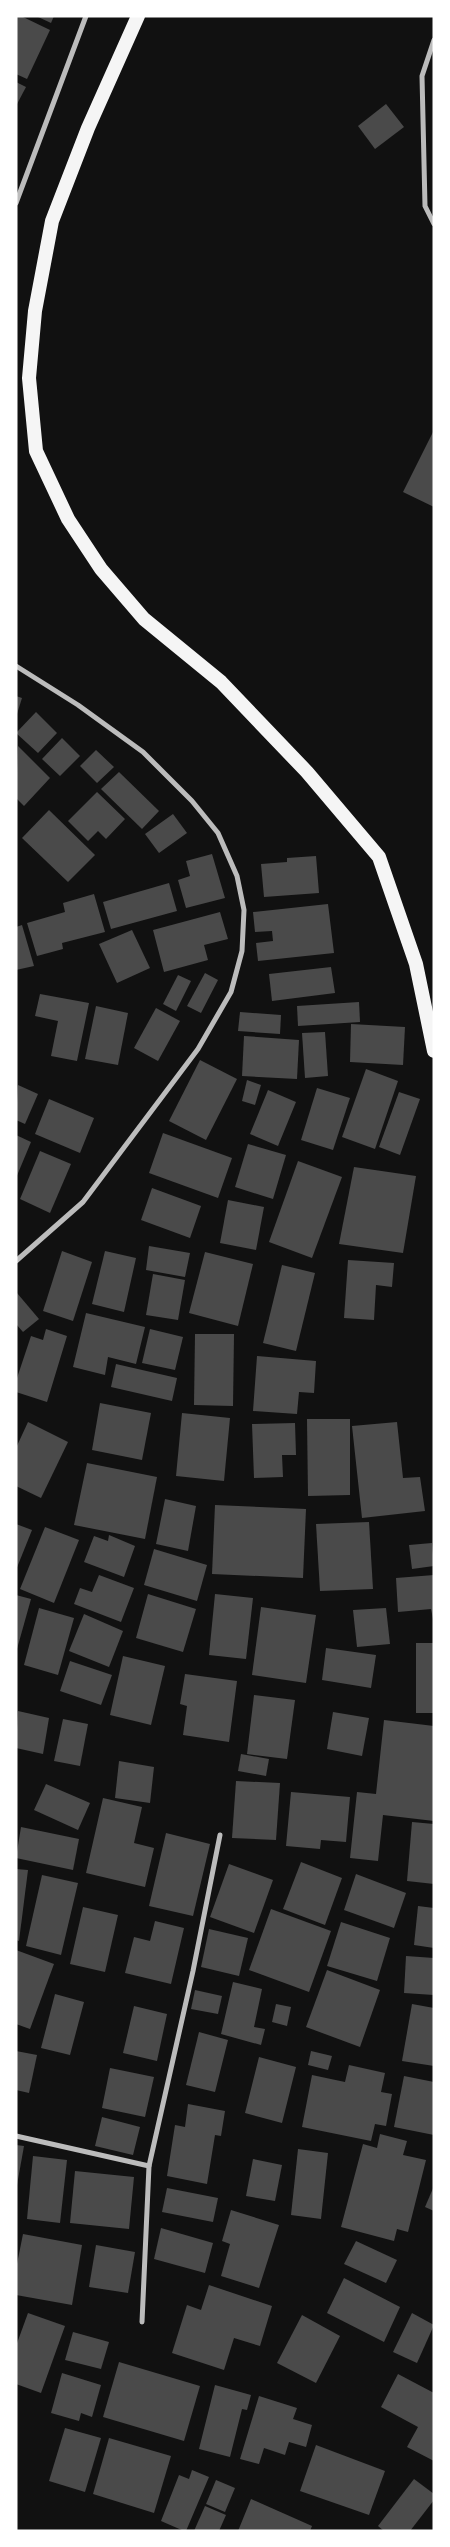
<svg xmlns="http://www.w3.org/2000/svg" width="450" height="2547" font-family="'Asap Condensed',sans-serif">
	<rect width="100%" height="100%" fill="#111"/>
	<g fill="#4a4a4a">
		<polygon points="16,16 21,16 50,30 27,79 16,74"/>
		<polygon points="36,16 54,16 51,23"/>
		<polygon points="16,82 26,87 16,106"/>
		<polygon points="386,104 404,127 375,149 358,126"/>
		<polygon points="434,430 434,507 403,492"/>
		<polygon points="16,696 22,698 17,714 16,714"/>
		<polygon points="36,712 57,733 38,753 16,733"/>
		<polygon points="62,738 80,756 60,776 42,759"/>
		<polygon points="18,746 50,778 24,806 16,798"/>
		<polygon points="96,750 114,767 97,783 80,766"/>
		<polygon points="119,772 159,811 142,829 101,789"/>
		<polygon points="97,792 125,819 106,839 98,831 88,841 68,821"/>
		<polygon points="49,810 95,855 68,882 22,838"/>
		<polygon points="173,814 187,833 159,853 145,834"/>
		<polygon points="212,854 225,898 186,908 178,880 190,876 186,861"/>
		<polygon points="316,856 319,893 264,897 261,864 287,862 287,858"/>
		<polygon points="169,883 177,911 111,929 103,902"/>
		<polygon points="94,894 105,932 62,943 63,949 37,956 27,923 65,912 63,903"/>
		<polygon points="328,904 334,953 258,961 256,943 273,941 272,931 255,932 253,912"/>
		<polygon points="220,912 228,939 204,945 208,960 164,972 153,930"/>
		<polygon points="22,925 34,966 16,970 16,927"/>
		<polygon points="132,930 150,968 117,983 99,944"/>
		<polygon points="331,967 335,993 272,1001 269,974"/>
		<polygon points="205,973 218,980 201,1013 187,1006"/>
		<polygon points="178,975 191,981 176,1011 163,1004"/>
		<polygon points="40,994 89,1003 77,1061 51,1056 58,1021 35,1016"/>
		<polygon points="359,1002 360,1022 298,1026 297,1006"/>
		<polygon points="96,1006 128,1013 118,1065 85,1059"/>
		<polygon points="156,1008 180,1021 158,1061 134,1048"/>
		<polygon points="240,1012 281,1015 280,1034 238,1031"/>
		<polygon points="351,1024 405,1027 403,1065 350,1062"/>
		<polygon points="325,1032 328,1076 305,1078 302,1033"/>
		<polygon points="244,1036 299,1040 297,1079 242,1076"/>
		<polygon points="200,1060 237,1079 206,1140 169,1121"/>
		<polygon points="366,1069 398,1081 375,1149 342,1137"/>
		<polygon points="247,1080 261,1085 255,1105 242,1101"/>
		<polygon points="18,1085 38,1094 25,1124 16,1120"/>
		<polygon points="317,1088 350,1098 333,1150 301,1140"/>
		<polygon points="268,1090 296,1102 278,1146 250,1134"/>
		<polygon points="399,1092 420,1099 400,1155 379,1147"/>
		<polygon points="49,1099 94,1118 80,1153 35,1134"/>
		<polygon points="163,1133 232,1158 218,1198 149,1173"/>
		<polygon points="16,1135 31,1142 16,1178"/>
		<polygon points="248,1144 286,1155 273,1199 235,1187"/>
		<polygon points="40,1151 71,1164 50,1213 20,1199"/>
		<polygon points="298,1161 342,1177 312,1258 269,1242"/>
		<polygon points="354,1167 416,1176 403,1253 339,1244"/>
		<polygon points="152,1188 201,1206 190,1238 141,1220"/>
		<polygon points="228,1200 264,1207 256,1250 220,1243"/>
		<polygon points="149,1246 190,1253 185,1277 146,1270"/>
		<polygon points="62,1251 92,1262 73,1321 43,1311"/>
		<polygon points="105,1251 136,1258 124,1312 92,1304"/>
		<polygon points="205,1252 253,1264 238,1326 189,1313"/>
		<polygon points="348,1260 394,1263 392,1287 376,1285 374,1320 344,1318"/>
		<polygon points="282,1265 315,1273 296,1351 263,1343"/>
		<polygon points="153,1274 185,1280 178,1320 146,1315"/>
		<polygon points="17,1293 39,1319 23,1332 16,1324"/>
		<polygon points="86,1313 145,1327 136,1364 108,1357 105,1375 73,1367"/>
		<polygon points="46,1329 67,1336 47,1402 16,1392 16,1381 31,1336 43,1340"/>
		<polygon points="150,1329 183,1337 175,1370 142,1363"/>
		<polygon points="195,1334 234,1334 233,1406 194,1405"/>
		<polygon points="257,1356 316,1361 314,1393 299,1392 297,1414 253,1411"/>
		<polygon points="116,1364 177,1378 172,1401 111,1387"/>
		<polygon points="100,1403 151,1413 142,1460 92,1450"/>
		<polygon points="182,1413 230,1418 224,1481 176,1476"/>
		<polygon points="307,1419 350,1419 350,1495 308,1496"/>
		<polygon points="28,1422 68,1442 41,1498 16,1486 16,1448"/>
		<polygon points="397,1422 403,1478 420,1477 425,1511 362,1518 352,1426"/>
		<polygon points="295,1423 296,1455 282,1455 283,1477 254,1478 252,1424"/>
		<polygon points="87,1463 157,1477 145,1539 74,1525"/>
		<polygon points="165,1499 196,1506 188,1551 156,1544"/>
		<polygon points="215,1505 306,1509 303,1578 212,1574"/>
		<polygon points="369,1522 373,1589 320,1591 316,1524"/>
		<polygon points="16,1524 32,1530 16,1570"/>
		<polygon points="45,1527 79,1540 54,1603 20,1589"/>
		<polygon points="109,1535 135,1546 124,1577 84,1562 94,1536 108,1541"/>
		<polygon points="432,1543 434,1566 412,1569 409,1545"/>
		<polygon points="154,1549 207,1565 197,1601 144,1585"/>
		<polygon points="99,1575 134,1588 121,1622 74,1604 80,1588 92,1592"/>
		<polygon points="434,1575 434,1624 431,1609 398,1612 396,1578"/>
		<polygon points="148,1594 196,1609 183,1652 136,1638"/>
		<polygon points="215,1594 253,1598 246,1659 209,1655"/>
		<polygon points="16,1595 31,1599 17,1649 16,1649"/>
		<polygon points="261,1607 316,1615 306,1683 252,1675"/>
		<polygon points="39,1608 74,1618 58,1675 24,1665"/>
		<polygon points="386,1608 390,1644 357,1647 353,1610"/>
		<polygon points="84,1614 123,1631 109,1667 69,1651"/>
		<rect x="416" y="1643" width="18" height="70"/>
		<polygon points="326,1648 376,1655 371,1688 322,1680"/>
		<polygon points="123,1656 165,1666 151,1725 110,1715"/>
		<polygon points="70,1661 112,1675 101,1705 60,1691"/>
		<polygon points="185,1674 237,1681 229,1742 183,1735 187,1706 180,1704"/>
		<polygon points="254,1695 295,1700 287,1759 247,1754"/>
		<polygon points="18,1711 49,1718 43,1754 16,1748"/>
		<polygon points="333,1712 369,1718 362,1756 327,1749"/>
		<polygon points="63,1719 88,1724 80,1766 54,1761"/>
		<polygon points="384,1720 434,1726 434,1821 383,1815 378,1861 350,1858 357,1792 376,1794"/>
		<polygon points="241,1754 269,1759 266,1776 238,1771"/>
		<polygon points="119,1761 154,1767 150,1803 115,1798"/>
		<polygon points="236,1781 280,1783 276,1840 232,1838"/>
		<polygon points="46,1784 90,1803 78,1830 34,1810"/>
		<polygon points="291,1792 350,1797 346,1842 321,1840 320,1849 286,1846"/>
		<polygon points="103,1798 142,1807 134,1843 154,1848 145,1887 86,1873"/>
		<polygon points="412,1822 434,1824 434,1884 407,1881"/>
		<polygon points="21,1827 79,1839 73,1870 16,1858"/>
		<polygon points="166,1833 210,1844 193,1916 149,1906"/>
		<polygon points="301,1862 342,1878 325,1925 283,1909"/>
		<polygon points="229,1864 273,1880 254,1933 210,1917"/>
		<polygon points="16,1869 28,1870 19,1941 16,1940"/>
		<polygon points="356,1874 406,1893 394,1928 344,1910"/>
		<polygon points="42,1875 78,1883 61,1955 26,1946"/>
		<polygon points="418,1906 434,1908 434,1948 414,1945"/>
		<polygon points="83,1907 118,1915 105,1972 70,1964"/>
		<polygon points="271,1909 331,1931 309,1992 249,1970"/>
		<polygon points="155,1921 184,1928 171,1984 125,1973 134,1937 150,1941"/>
		<polygon points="341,1922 390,1938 377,1981 327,1966"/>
		<polygon points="209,1929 248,1938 239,1976 201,1967"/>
		<polygon points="16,1950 54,1964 30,2029 16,2024"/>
		<polygon points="406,1956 434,1958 434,1995 404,1993"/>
		<polygon points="327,1970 380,1990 360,2047 306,2027"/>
		<polygon points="233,1982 262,1989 254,2027 265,2029 261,2045 221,2034"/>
		<polygon points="195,1990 222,1996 218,2014 191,2009"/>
		<polygon points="55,1994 84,2002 70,2055 41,2048"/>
		<polygon points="276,2004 291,2007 287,2026 272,2022"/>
		<polygon points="412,2004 434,2008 434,2066 402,2061"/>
		<polygon points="134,2006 167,2014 157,2061 123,2053"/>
		<polygon points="199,2032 228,2040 215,2092 186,2085"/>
		<polygon points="16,2051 37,2055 29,2093 16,2090"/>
		<polygon points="311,2051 332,2056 328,2070 308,2065"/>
		<polygon points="259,2057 296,2067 282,2123 245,2113"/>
		<polygon points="349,2065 385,2073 381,2092 392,2094 386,2126 375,2124 371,2141 302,2127 312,2075 345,2082"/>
		<polygon points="110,2068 154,2077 145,2117 102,2108"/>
		<polygon points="404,2076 434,2082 434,2135 394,2127"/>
		<polygon points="188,2104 225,2111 221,2136 215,2135 207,2184 167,2176 175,2125 185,2127"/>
		<polygon points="102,2117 140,2127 133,2155 95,2146"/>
		<polygon points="380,2134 407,2141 403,2155 426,2160 408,2232 397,2229 394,2241 341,2227 363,2144 377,2148"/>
		<polygon points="16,2145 24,2146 17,2185 16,2185"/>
		<polygon points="298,2149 328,2153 321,2219 291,2215"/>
		<polygon points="33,2156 67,2160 60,2223 27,2219"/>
		<polygon points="253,2159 282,2165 275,2201 246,2196"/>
		<polygon points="75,2171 134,2177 129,2229 70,2223"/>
		<polygon points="434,2186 434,2211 425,2207"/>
		<polygon points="167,2188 218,2198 213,2222 162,2212"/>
		<polygon points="231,2210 279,2225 259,2288 221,2276 230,2244 222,2241"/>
		<polygon points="161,2228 213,2243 205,2273 154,2259"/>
		<polygon points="23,2234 82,2245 72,2305 16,2295 16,2269"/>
		<polygon points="356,2241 397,2260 386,2283 344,2264"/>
		<polygon points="96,2245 135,2252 128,2293 89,2287"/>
		<polygon points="344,2278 400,2307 384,2342 327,2313"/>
		<polygon points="209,2285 272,2306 260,2346 234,2338 224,2370 172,2353 187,2305 201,2310"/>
		<polygon points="28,2313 65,2326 41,2393 16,2384 16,2346"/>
		<polygon points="412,2313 434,2325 417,2363 393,2352"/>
		<polygon points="302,2315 340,2336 316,2383 277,2363"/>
		<polygon points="73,2332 109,2342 101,2369 65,2360"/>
		<polygon points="119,2362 200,2386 184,2441 103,2417"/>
		<polygon points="62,2373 101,2385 92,2417 81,2413 79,2421 51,2413"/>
		<polygon points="398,2374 434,2393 434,2461 407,2447 418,2427 381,2407"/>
		<polygon points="215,2385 251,2395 247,2410 242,2409 230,2457 199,2449"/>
		<polygon points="259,2396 297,2408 293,2419 312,2425 306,2447 289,2442 285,2455 264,2448 259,2464 240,2459"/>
		<polygon points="65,2428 101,2438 85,2492 49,2481"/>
		<polygon points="109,2438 171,2456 154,2513 93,2494"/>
		<polygon points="316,2445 385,2471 369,2515 300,2491"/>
		<polygon points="192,2470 209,2477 186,2531 184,2531 161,2521 179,2475 189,2479"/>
		<polygon points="414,2479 434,2494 434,2500 410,2531 384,2531 378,2526"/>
		<polygon points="216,2480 235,2488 225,2512 206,2504"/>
		<polygon points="251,2499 312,2526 310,2531 238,2531"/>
		<polygon points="205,2506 226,2515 219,2531 194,2531"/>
	</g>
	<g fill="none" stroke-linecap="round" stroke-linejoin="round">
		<g stroke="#bcbcbc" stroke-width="5">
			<polyline points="434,40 422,76 425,206 434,224"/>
			<polyline points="16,203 86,16"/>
			<polyline points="16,666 78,705 143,752 192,801 218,833 237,876 244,910 242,951 231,992 198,1049 83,1202 16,1261"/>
			<polyline points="16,2136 149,2166"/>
			<polyline points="142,2322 149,2166 193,1971 220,1835"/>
		</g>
		<polyline stroke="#f5f5f5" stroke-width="14" points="138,16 88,128 52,221 35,311 29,378 36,451 68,519 101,569 144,619 221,682 307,772 379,857 416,964 434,1051"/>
	</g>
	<rect width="450" height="2547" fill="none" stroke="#ffffff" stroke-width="35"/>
</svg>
